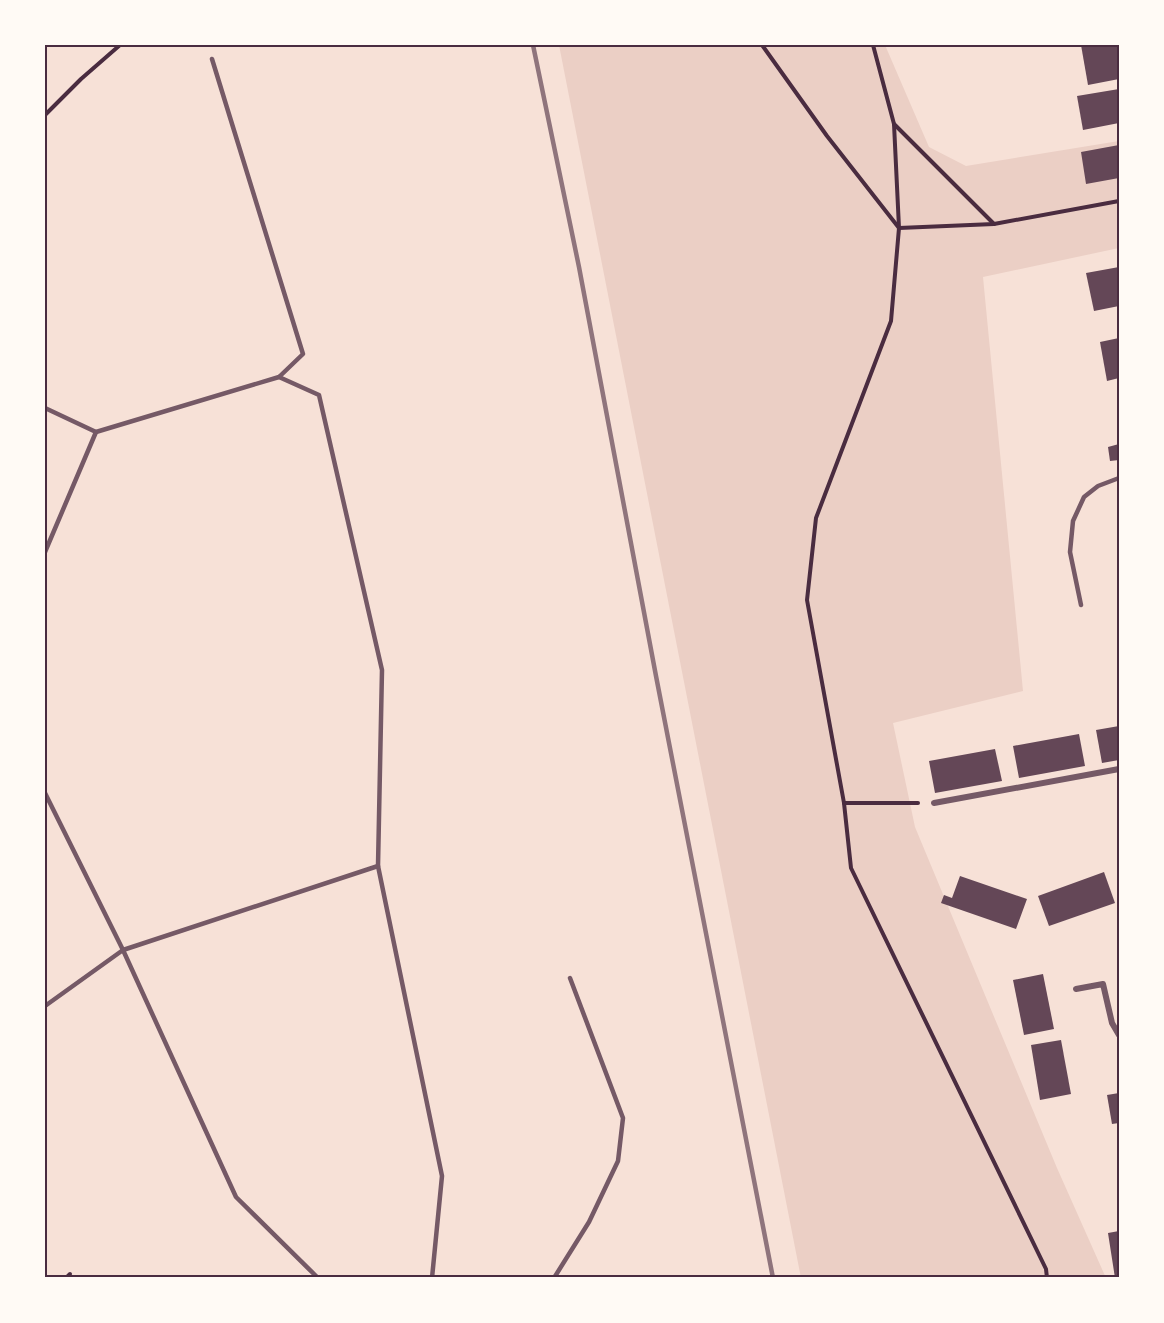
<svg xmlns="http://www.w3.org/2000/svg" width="1164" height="1323" font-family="'Crimson Pro',serif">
	<rect width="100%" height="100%" fill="#f7e1d7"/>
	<polygon fill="#ebcfc5" points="559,45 885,45 929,147 966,166 1119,141 1119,248 983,277 1023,691 893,723 915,827 1057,1168 1106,1278 801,1278"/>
	<g fill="#644757">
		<polygon points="1081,45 1118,45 1119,53 1119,79 1088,85"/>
		<polygon points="1119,89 1119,123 1083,130 1077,96"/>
		<polygon points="1119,145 1119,178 1086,184 1081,152"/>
		<polygon points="1119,267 1119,306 1094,311 1086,273"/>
		<polygon points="1119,338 1119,378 1107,381 1100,342"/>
		<polygon points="1119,444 1119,460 1110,461 1108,447"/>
		<polygon points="1119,726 1119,760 1102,763 1096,730"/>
		<polygon points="1079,734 1085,766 1019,778 1013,746"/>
		<polygon points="995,749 1002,781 935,793 929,761"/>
		<polygon points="1104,872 1115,903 1049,926 1038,896"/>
		<polygon points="960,876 1027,899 1016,929 941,903 944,895 952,898"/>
		<polygon points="1043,974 1054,1029 1024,1035 1013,980"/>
		<polygon points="1061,1040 1071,1094 1040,1100 1031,1045"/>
		<polygon points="1119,1093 1119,1123 1112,1124 1107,1095"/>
		<polygon points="1119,1231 1119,1278 1115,1278 1108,1233"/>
	</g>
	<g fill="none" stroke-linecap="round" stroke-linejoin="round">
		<g stroke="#4a2c40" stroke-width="4">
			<polyline points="762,45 827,136 899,228 994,224 1119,201"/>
			<polyline points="873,45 894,124 994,224"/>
			<polyline points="45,115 81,79 120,45"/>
			<polyline points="894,124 899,228 891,321 816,518 807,600 844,803 851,868 1046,1269 1047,1278"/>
			<polyline points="844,803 918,803"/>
			<polyline points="66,1278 70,1274"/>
		</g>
		<g stroke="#755966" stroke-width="4.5">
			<polyline points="212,59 303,354 279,377"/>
			<polyline points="45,408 96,432"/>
			<polyline points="45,552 96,432 279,377 319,395 382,670 378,866 442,1176 432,1278"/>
			<polyline points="1081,605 1070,552 1073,521 1084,497 1098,486 1119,478"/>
			<polyline points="45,793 123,950 236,1197 318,1278"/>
			<polyline points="45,1006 123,950 378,866"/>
			<polyline points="554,1278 589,1222 618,1161 623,1118 570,978"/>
		</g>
		<g stroke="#755966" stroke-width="6">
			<polyline points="934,803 1119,769"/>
			<polyline points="1076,989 1103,984 1112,1023 1119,1035"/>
		</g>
		<polyline stroke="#8f747c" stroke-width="4.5" points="533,45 579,267 656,676 773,1278"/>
	</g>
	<rect width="1164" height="1323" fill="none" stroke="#fffaf5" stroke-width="93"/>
	<rect x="46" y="46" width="1072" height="1230" fill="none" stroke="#4a2c40" stroke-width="2"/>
</svg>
